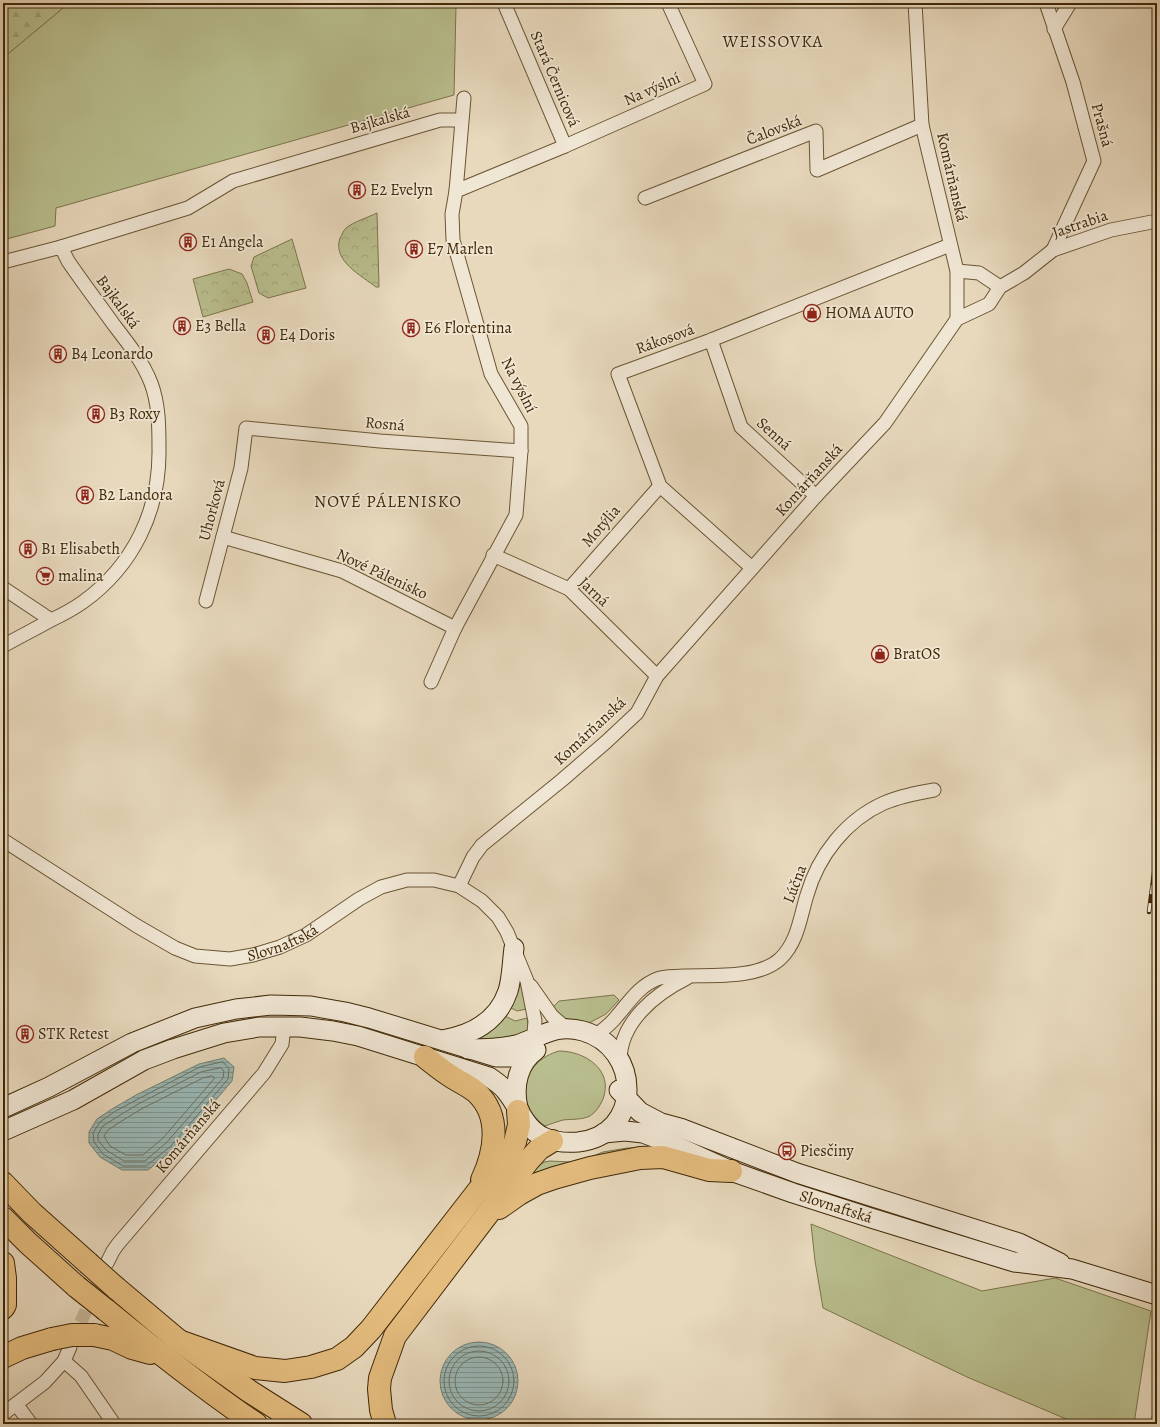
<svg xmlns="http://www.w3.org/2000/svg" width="1160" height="1427" font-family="Alegreya,serif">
	<defs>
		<pattern id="forest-firs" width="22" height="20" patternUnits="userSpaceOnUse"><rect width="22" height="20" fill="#b9be8e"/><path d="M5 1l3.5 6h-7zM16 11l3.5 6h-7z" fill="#a0a379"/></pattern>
		<pattern id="park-crowns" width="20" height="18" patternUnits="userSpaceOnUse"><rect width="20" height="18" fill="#b9be8e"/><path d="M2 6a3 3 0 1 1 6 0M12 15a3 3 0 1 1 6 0" fill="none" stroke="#a0a379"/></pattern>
		<pattern id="water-rules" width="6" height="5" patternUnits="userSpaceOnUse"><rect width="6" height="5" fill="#99b9b8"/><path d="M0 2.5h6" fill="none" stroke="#7e9694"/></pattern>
	</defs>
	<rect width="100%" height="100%" fill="#e8d9bd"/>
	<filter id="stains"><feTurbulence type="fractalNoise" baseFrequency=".005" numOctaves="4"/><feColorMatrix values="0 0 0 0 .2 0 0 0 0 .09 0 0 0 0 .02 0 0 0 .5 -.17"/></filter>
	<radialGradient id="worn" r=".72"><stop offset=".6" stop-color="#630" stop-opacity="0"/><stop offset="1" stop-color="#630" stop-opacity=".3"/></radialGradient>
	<g fill="#b9be8e" stroke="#7c744a">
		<polygon points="69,3 453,3 456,6 454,95 56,208 55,226 3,240 3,58"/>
		<polygon points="518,979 524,994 527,1009 517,1011 509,1007"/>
		<polygon points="614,995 619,1000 606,1014 591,1022 583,1024 565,1020 553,1007 559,1001"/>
		<polygon points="503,1015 515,1021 527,1018 529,1031 515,1039 479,1040 478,1038"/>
		<path d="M559,1051C585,1051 614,1070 603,1099C600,1106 596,1112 590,1116C582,1120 571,1119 563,1120C556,1122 551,1124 545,1126C513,1103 521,1062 559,1051Z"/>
		<polygon points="627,1148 644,1148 528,1182 531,1173 544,1162 550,1161 571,1162 583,1160 603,1152"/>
		<polygon points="811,1224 982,1291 1055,1278 1151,1311 1134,1424 1078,1424 967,1377 823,1308 815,1261"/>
	</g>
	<polygon fill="url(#forest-firs)" stroke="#7c744a" points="3,3 69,3 3,58"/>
	<g fill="url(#park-crowns)" stroke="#7c744a">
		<path d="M377,213L379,287H376C362,276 332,261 340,238C342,235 343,231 346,228C353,222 369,217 377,213Z"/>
		<polygon points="292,239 306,288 268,298 259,293 251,266 254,257"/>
		<polygon points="229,269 242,274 247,283 253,302 203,317 193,279"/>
	</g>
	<g fill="url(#water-rules)" stroke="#757f71">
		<polygon points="224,1058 234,1067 232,1081 174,1149 148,1170 122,1170 100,1157 89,1143 89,1132 97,1119 112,1109 136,1095 199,1064"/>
		<circle cx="479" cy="1381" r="39"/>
	</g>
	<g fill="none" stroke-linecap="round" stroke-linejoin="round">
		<g stroke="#6c7160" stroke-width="1">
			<polygon points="223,1062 229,1069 228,1079 171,1146 146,1166 123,1166 103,1154 94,1142 93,1133 100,1122 114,1112 138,1099 200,1067"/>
			<polygon points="221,1068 224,1071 223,1078 167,1142 145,1161 124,1161 106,1150 98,1140 98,1134 103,1126 117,1117 140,1103 201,1072"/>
			<polygon points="212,1076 214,1077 214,1079 163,1138 143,1155 126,1155 110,1146 105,1138 104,1136 108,1130 120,1122 143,1108 203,1078"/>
			<circle cx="479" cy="1381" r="35"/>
			<circle cx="479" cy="1381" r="30"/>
			<circle cx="479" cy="1381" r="24"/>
		</g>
		<polyline stroke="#c6b699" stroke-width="13" stroke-dasharray="13 6" stroke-linecap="butt" points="73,1340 104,1270"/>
		<g stroke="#6a5534" stroke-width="15">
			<g id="minor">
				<polyline points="504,3 565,146"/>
				<polyline points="1046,3 1073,82 1094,161 1053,250"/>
				<polyline points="1054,29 1070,3"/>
				<polyline points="456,191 464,98"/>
				<polyline points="645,198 816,131 817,170 922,125"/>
				<polyline points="61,247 188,208 233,181 440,120 461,120"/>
				<path d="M3,262L61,247L68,261C83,283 99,304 114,325C128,343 143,362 151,383C159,404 159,427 159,449C160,511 133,566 83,602C73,609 62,615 51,620C35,629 19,637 3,646"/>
				<polyline points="957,271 979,273 1000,287"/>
				<polyline points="957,319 989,304 1000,287 1024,273 1053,250 1111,230 1157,221"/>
				<polyline points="711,340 741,427 816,496"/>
				<polyline points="223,537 342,571 455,628"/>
				<polyline points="493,555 569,589 657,676"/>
				<polyline points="752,568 660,486 618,374 711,340 950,245"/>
				<polyline points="3,588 51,620"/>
				<polyline points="569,589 660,486"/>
				<polyline points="206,601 241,468 246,428 380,441 521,451"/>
				<polyline points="431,682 455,628 516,515 521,451 521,426 491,374 453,240 452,214 456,191 565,146 705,84 668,3"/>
				<path id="s1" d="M3,840L137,926L175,948L195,956L230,959L253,955L280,947L306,935L359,899L381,887L407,880H434L459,886L482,901L498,917L507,932L527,981L535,1021L533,1045"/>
				<polyline points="459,886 473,857 482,845 562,780 606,742 637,713 657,676 816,496 885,423 957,319 957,271 922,125 915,3"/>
				<polyline points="531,986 552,1016 567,1029"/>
				<path d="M595,1036C603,1030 611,1024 617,1016C629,1002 639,986 657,979C665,976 674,977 684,976C712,975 758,979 780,959C798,942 800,917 807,895C818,856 846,820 884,803C900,796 917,793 934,790"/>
				<path d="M620,1061C620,1022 655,994 687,978"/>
				<polyline points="107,1263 113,1251 118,1244 264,1073 282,1044 284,1027"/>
				<polyline points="64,1361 81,1376 114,1424"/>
				<polyline points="16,1404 31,1424"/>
				<polyline points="3,1414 45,1382 64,1361 70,1347"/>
			</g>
		</g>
		<g stroke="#402907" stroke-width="21">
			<g id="secondary">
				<path d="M442,1040C472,1035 498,1021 508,991C512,978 512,963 514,948"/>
				<polyline points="619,1090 640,1112 661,1123 683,1129 797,1173 1019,1243 1060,1263"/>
				<polyline points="3,1108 49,1087 132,1043 195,1018 236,1009 271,1005 311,1006 345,1012 369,1018 496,1057 515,1057 530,1054"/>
				<path d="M518,1108C513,1086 518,1063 536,1050"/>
				<path d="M3,1131L73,1100L144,1060L173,1049L224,1033L259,1027H300L333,1031L358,1036L489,1077C495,1081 501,1085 505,1090C519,1106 523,1127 543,1137C554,1142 566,1143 578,1142C643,1135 642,1048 583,1031C554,1023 540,1038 516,1045C500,1049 484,1049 468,1049"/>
				<path id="s2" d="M604,1133L625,1131L643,1133L667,1142L731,1171L793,1193L871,1218L1014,1262L1072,1269L1157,1295"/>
			</g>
		</g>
		<g stroke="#402907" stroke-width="24">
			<g id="motorway">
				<path d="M425,1057C434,1064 442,1071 452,1077C460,1082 469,1086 476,1092C502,1116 495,1152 482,1180"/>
				<polyline points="3,1183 32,1213 88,1263"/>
				<polyline points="499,1208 519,1194 537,1184 554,1178 590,1168 640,1158 663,1157 709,1170 731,1171"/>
				<polyline points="3,1218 28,1243 77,1287"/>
				<polyline points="3,1263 5,1278 5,1305 3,1308"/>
				<polyline points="116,1288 179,1341 249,1391 301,1424"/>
				<path d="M106,1310C155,1350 204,1389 256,1424"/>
				<polyline points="94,1335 113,1339 132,1348 150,1353"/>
				<polyline points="179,1341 255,1368 285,1371 311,1367 337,1359 354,1347 371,1329 478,1191 504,1163 515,1142 519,1125 518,1111"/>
				<polyline points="3,1357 22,1348 52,1339"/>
				<polyline points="385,1424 381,1410 379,1389 380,1378 395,1336 528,1161 539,1149 552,1141"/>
			</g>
		</g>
		<use href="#minor" stroke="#f0e6d4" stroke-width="13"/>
		<use href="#secondary" stroke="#f0e6d4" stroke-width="19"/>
		<use href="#motorway" stroke="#e4bc7e" stroke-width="22"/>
		<g stroke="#402907" stroke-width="4.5">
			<g id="rail">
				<polyline points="1149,912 1157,850"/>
				<polyline points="1153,1424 1157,1397"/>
			</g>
		</g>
		<use href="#rail" stroke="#f0e6d4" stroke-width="3" stroke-dasharray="9" stroke-linecap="butt"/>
		<g stroke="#402907" stroke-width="24" stroke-linecap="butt">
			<g id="motorway-bridge">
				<polyline points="88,1263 116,1288"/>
				<polyline points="77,1287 106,1310"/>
				<polyline points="52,1339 72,1335 94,1335"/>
			</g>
		</g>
		<use href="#motorway-bridge" stroke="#e4bc7e" stroke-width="22"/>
	</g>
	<defs>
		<g id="building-ring" transform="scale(0.9)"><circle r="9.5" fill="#f0e6d4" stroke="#8f2418" stroke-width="1.5"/><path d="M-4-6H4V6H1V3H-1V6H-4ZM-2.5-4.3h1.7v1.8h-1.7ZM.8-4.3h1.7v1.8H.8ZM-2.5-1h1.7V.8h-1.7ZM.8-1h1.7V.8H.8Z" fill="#8f2418"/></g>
		<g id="shop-ring" transform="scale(0.9)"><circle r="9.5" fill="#f0e6d4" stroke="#8f2418" stroke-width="1.5"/><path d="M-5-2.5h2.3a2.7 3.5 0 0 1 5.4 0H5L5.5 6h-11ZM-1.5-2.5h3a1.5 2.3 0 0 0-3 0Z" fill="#8f2418"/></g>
		<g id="supermarket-ring" transform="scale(0.9)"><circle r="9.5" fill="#f0e6d4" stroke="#8f2418" stroke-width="1.5"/><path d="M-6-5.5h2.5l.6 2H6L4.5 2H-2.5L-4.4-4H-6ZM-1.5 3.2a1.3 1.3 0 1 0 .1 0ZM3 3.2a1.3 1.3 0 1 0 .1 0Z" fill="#8f2418"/></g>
		<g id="bus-ring" transform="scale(0.9)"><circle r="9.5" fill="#f0e6d4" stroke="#8f2418" stroke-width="1.5"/><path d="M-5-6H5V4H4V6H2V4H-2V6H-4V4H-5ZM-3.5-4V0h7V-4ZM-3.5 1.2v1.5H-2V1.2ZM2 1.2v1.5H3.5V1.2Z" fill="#8f2418"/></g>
	</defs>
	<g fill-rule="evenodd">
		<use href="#building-ring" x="357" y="190"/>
		<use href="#building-ring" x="188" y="242"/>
		<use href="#building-ring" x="414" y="249"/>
		<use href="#shop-ring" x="812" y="313"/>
		<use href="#building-ring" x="182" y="326"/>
		<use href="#building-ring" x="411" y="328"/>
		<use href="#building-ring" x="266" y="335"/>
		<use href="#building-ring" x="58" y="354"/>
		<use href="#building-ring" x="96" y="414"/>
		<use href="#building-ring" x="85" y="495"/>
		<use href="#building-ring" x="28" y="549"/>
		<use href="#supermarket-ring" x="45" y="576"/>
		<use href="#shop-ring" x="880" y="654"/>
		<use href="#building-ring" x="25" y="1034"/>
		<use href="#bus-ring" x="787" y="1151"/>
	</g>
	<g text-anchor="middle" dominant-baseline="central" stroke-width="3.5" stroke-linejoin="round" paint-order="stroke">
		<g font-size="16" fill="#402907" stroke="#f0e6d4">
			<text transform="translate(555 79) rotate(67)">Stará Černicová</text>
			<text transform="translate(652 89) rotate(-24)">Na výslní</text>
			<text transform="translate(380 120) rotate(-16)">Bajkalská</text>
			<text transform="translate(1102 125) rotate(75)">Prašná</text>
			<text transform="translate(774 130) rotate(-21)">Čalovská</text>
			<text transform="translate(952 177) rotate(77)">Komárňanská</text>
			<text transform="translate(1080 224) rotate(-19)">Jastrabia</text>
			<text transform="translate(118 302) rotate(54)">Bajkalská</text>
			<text transform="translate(665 339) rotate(-20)">Rákosová</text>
			<text transform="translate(519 385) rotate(63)">Na výslní</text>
			<text transform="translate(385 424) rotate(5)">Rosná</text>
			<text transform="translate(774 434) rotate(42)">Senná</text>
			<text transform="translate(809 480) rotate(-48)">Komárňanská</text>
			<text transform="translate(212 510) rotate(-75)">Uhorková</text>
			<text transform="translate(601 526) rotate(-49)">Motýlia</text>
			<text transform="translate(382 574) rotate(25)">Nové Pálenisko</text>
			<text transform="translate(594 592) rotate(43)">Jarná</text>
			<text transform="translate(590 731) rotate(-43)">Komárňanská</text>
			<text transform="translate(795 884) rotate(-69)">Lúčna</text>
			<text stroke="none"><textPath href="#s1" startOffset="315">Slovnaftská</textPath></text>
			<text transform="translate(188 1136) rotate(-50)">Komárňanská</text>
			<text stroke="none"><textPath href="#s2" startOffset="246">Slovnaftská</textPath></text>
		</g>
		<g font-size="16" fill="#402907" stroke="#f0e6d4" text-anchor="start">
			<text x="370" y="190">E2 Evelyn</text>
			<text x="201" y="242">E1 Angela</text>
			<text x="427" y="249">E7 Marlen</text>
			<text x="825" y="313">HOMA AUTO</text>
			<text x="195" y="326">E3 Bella</text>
			<text x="424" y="328">E6 Florentina</text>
			<text x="279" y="335">E4 Doris</text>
			<text x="71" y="354">B4 Leonardo</text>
			<text x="109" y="414">B3 Roxy</text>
			<text x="98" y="495">B2 Landora</text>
			<text x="41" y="549">B1 Elisabeth</text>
			<text x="58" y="576">malina</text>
			<text x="893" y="654">BratOS</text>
			<text x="38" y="1034">STK Retest</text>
			<text x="800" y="1151">Piesčiny</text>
		</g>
		<g font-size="17" letter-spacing="1" fill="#402907" stroke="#f0e6d4">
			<text x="773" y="41">WEISSOVKA</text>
			<text x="388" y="501">NOVÉ PÁLENISKO</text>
		</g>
	</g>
	<rect width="1160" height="1427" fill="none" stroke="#e8d9bd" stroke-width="16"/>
	<rect x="4" y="4" width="1152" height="1419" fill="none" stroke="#402907" stroke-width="2"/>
	<rect x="8" y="8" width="1144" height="1411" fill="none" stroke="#402907"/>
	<rect width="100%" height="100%" filter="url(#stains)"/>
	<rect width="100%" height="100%" fill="url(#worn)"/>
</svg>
